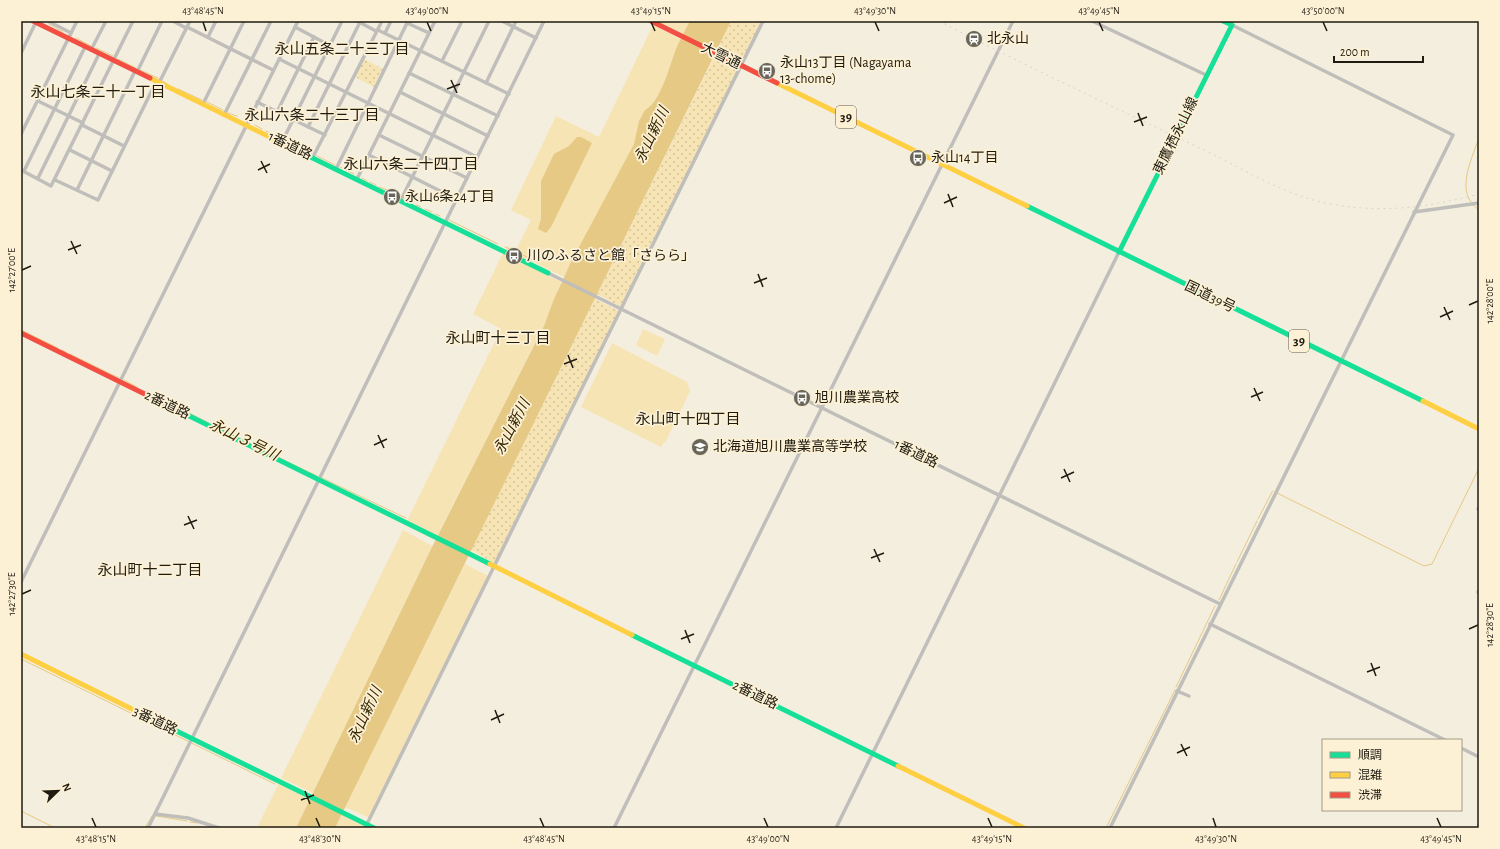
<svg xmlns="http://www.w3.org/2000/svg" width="1500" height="849" font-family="'Alegreya Sans','Noto Sans JP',sans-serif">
	<defs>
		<pattern id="park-dots" width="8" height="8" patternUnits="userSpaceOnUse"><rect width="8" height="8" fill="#f7e4b4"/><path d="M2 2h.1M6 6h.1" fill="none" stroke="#d3c39a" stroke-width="1.8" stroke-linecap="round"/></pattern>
	</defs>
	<rect width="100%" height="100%" fill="#f4eede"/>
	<g fill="#f7e4b4">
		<polygon points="657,21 690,21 684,34"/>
		<path d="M653,25L681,39C672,56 661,103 645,110L639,121L634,144L564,277L506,249L507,246L516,250L531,220L511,210L556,116L599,137Z"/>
		<polygon points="503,253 561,282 544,326 435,540 405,525 501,329 473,314"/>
		<polygon points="643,329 665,339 657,356 636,345"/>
		<polygon points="612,343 687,382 690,391 665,443 664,442 661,447 581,407"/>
		<polygon points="403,530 432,546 313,793 281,778"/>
		<polygon points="465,564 490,577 370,818 345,807"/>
		<polygon points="279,783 310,799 296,828 257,828"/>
		<polygon points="342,814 366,826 365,828 335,828"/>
	</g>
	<g fill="url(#park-dots)">
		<polygon points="731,21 763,21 742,64 717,50"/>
		<polygon points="715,55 740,68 623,308 597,294"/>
		<polygon points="364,59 383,69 374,87 355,77"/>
		<polygon points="595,299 621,312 496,564 471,550"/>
	</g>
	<g fill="#e5c984">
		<path d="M690,21H731L335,828H296L430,551L544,326L554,299L571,262L634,144L639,121L645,110C660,103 670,65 676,49C680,40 685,30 690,21Z"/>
		<polygon points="577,137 581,137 592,143 551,227 546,233 538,229 541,219 541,181 554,154 569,146"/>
	</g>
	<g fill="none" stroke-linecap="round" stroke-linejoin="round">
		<g stroke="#e5c984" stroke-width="1">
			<polyline points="42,21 44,22"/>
			<polyline points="49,24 63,32"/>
			<polyline points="76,38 91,46"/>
			<polyline points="96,48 113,56"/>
			<polyline points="118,59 136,68"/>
			<polyline points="140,70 158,78"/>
			<polyline points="163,81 167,84"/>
			<polyline points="178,89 202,100"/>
			<polyline points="207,102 223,110"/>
			<polyline points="228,113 237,116"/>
			<polyline points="255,125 262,129"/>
			<polyline points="266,131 274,135"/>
			<polyline points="277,136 280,138"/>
			<polyline points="285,140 291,143"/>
			<polyline points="297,146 301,149"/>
			<polyline points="306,150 311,153"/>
			<polyline points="317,156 335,165"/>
			<polyline points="340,167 354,174"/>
			<polyline points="362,178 367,181"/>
			<polyline points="370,182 376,185"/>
			<polyline points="379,187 387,190"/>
			<polyline points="390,192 392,193"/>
			<polyline points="395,194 398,196"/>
			<polyline points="406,199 413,203"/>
			<path d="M1471,202C1458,186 1473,155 1479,138"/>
			<polyline points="416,205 421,207"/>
			<polyline points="1473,205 1479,210"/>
			<polyline points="425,209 432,212"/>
			<polyline points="435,214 440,216"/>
			<polyline points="449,220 498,244"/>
			<polyline points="505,247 527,257"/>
			<polyline points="532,260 533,260"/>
			<polyline points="21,330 58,348"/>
			<polyline points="62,350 66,352"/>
			<polyline points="70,354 119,378"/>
			<polyline points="124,380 137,387"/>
			<polyline points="141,390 166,401"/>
			<polyline points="171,404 207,422"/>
			<polyline points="224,431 317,476"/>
			<polyline points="322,478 406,518"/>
			<polyline points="1277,493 1424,566 1432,564 1479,468"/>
			<polyline points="1258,519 1272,492 1273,491"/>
			<polyline points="1237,562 1257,521"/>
			<polyline points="1219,600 1236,564"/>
			<polyline points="21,659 275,784"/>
			<polyline points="1176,687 1215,606"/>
			<polyline points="21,811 55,828"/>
			<polyline points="156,816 187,821"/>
			<polyline points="190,822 197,823"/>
			<polyline points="145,828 152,816"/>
			<polyline points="1106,828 1175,690"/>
		</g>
		<g stroke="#bfbeba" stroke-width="3.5">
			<polyline points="48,21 71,33"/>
			<polyline points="173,21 186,28"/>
			<polyline points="357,21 376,31"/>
			<polyline points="502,21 536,38"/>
			<polyline points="1092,21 1206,75"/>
			<polyline points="407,23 429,33"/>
			<polyline points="187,27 273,70"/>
			<polyline points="295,27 329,45"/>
			<polyline points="378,30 509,94"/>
			<polyline points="385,33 391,21"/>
			<polyline points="208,37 216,21"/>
			<polyline points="91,50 106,21"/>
			<polyline points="21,53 36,22"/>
			<polyline points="279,59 477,157"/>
			<polyline points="442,61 462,21"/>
			<polyline points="137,72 162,21"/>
			<polyline points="409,73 498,116"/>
			<polyline points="159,83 190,21"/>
			<polyline points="486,83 516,21"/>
			<polyline points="400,92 488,136"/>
			<polyline points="38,101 83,123"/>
			<polyline points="257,102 325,135"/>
			<polyline points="203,104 244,21"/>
			<polyline points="277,112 314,37"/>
			<polyline points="224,115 271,21"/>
			<polyline points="82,125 124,146"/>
			<polyline points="308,127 360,22"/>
			<polyline points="21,134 77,21"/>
			<polyline points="379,135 467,178"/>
			<polyline points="282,142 342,21"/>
			<polyline points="70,150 112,171"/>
			<polyline points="369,155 456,199"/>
			<polyline points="313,157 382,21"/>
			<polyline points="336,169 408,21"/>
			<polyline points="21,170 51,186 133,21"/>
			<polyline points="24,171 85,47"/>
			<polyline points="38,178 99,54"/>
			<polyline points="357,179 435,21"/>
			<polyline points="55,180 98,200 156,82"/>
			<polyline points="77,190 135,71"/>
			<polyline points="401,200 489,21"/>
			<polyline points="1414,212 1479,203"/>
			<polyline points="548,273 1220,604"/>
			<polyline points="1478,509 1479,507"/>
			<polyline points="21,582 298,21"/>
			<polyline points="1478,592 1479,591"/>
			<polyline points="1210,624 1445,740"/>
			<polyline points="1177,691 1189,696"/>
			<polyline points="1461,748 1479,757"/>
			<polyline points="155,814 188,818 219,828"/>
			<polyline points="148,828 544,21"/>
			<polyline points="365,828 763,21"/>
			<polyline points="614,828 1013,21"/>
			<polyline points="836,828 1119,252"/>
			<polyline points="1110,828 1453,135 1232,25"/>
			<polyline points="1478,828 1479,825"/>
		</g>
		<g stroke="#16e098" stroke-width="5">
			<polyline points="288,146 548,273"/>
			<polyline points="1027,206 1423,401"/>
			<polyline points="1119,252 1232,25 1223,21"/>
			<polyline points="169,406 490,564"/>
			<polyline points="632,635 898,766"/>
			<polyline points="146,716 374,828"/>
		</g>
		<g stroke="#ffcf43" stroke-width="5">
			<polyline points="150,78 288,146"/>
			<polyline points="777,83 1027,206"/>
			<polyline points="1423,401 1479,429"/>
			<polyline points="490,564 632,635"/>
			<polyline points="21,654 146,716"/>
			<polyline points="898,766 1024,828"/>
		</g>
		<g stroke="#f24e42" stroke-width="5">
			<polyline points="33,21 150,78"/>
			<polyline points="651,21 777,83"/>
			<polyline points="21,333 169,406"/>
		</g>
		<path stroke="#d6d4d0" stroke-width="1" stroke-dasharray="2 4" stroke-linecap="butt" d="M939,21C1028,67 1118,109 1208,152C1249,172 1290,198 1336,205C1387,213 1429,207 1479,194"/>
	</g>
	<path fill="none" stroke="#1f1b11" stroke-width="1.5" d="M203,22L206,31M427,22L431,31M651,22L655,31M875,22L879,31M1099,22L1103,31M1323,22L1327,31M451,80L457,93M447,89L460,84M1138,113L1143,126M1134,122L1147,117M261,161L267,173M258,170L270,164M948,194L953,207M944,203L957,197M71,241L77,254M68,250L81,245M22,270L31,266M758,274L763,287M754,283L767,278M1469,305L1478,301M1444,307L1450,320M1440,317L1453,311M568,355L573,368M564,364L577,359M1254,388L1260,401M1251,397L1263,392M378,435L384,448M374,445L387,439M1064,469L1070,482M1061,478L1074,472M188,516L194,529M184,525L197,520M874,549L880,562M871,558L884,553M22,594L31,590M1469,629L1478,625M685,630L690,643M681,639L694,634M1371,663L1376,676M1367,672L1380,667M495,710L500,723M491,720L504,714M1181,744L1187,756M1177,753L1190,747M305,791L310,804M301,800L314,795M92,818L96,827M316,818L320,827M540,818L544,827M764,818L768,827M988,818L992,827M1213,818L1216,827M1437,818L1441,827"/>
	<defs>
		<g id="station-disc" transform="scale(0.9)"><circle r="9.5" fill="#6a6559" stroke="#fdf1d5"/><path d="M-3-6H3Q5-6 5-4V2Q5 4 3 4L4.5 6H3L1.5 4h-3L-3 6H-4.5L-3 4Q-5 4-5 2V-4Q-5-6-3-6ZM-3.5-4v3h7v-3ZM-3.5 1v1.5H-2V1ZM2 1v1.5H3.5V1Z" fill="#fff"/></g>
		<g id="bus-disc" transform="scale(0.9)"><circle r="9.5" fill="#6a6559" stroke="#fdf1d5"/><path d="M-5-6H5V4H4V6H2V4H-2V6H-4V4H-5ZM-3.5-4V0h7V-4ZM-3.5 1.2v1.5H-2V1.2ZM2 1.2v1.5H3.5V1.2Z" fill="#fff"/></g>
		<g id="school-disc" transform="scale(0.9)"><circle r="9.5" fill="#6a6559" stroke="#fdf1d5"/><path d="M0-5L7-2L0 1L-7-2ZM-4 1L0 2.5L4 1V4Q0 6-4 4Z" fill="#fff"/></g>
	</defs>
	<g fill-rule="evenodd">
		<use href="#station-disc" x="974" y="39"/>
		<use href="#bus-disc" x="767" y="71"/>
		<use href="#bus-disc" x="918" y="158"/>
		<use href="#bus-disc" x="392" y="197"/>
		<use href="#bus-disc" x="514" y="256"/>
		<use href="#bus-disc" x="802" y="398"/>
		<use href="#school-disc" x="700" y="447"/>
	</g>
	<g text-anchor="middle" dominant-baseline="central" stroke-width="3.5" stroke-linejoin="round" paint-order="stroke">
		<g fill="#fdf1d5" stroke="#625b4c" stroke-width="1">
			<rect x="836" y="106" width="20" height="22" rx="3"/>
			<rect x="1289" y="330" width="20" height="22" rx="3"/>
		</g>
		<g font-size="13" font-weight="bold" fill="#1f1b11">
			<text x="846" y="117">39</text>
			<text x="1299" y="341">39</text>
		</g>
		<g font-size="14" fill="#1f1b11" stroke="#fdf1d5" text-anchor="start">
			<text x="987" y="39">北永山</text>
			<text x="780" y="63">永山13丁目 (Nagayama<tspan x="780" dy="16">13-chome)</tspan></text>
			<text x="931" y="158">永山14丁目</text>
			<text x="405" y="197">永山6条24丁目</text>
			<text x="527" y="256">川のふるさと館「さらら」</text>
			<text x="815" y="398">旭川農業高校</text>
			<text x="713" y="447">北海道旭川農業高等学校</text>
		</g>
		<g font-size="14" fill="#1f1b11" stroke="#fdf1d5">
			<text transform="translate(721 56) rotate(26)">大雪通</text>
			<text transform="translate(1176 136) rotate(-64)">東鷹栖永山線</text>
			<text transform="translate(290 146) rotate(26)">1番道路</text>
			<text transform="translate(1210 297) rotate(26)">国道39号</text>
			<text transform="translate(167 405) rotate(26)">2番道路</text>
			<text transform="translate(916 454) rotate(26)">1番道路</text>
			<text transform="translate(755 695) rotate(26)">2番道路</text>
			<text transform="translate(155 721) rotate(26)">3番道路</text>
		</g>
		<g font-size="15" fill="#1f1b11" stroke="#fdf1d5">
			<text x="342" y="49">永山五条二十三丁目</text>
			<text x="98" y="92">永山七条二十一丁目</text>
			<text x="312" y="115">永山六条二十三丁目</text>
			<text x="411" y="164">永山六条二十四丁目</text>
			<text x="498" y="338">永山町十三丁目</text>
			<text x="688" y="419">永山町十四丁目</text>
			<text x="150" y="570">永山町十二丁目</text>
		</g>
		<g font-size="15" font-style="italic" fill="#352700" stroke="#fdf1d5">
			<text transform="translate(652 135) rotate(-64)">永山新川</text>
			<text transform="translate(512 427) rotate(-62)">永山新川</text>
			<text transform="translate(244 440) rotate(26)">永山３号川</text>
			<text transform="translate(365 715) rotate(-65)">永山新川</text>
		</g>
	</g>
	<rect width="1500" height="849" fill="none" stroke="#fdf1d5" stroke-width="44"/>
	<rect x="1322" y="739" width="140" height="72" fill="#fdf1d5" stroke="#a49b87"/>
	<rect x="1330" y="752" width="20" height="6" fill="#16e098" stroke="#a49b87"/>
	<text x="1358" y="759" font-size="12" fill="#1f1b11">順調</text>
	<rect x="1330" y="772" width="20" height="6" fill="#ffcf43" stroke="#a49b87"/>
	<text x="1358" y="779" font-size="12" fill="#1f1b11">混雑</text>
	<rect x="1330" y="792" width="20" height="6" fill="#f24e42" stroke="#a49b87"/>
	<text x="1358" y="799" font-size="12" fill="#1f1b11">渋滞</text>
	<g transform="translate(58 791) rotate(67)" stroke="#fdf1d5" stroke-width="3" paint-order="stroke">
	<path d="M0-3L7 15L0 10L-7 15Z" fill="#1f1b11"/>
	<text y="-6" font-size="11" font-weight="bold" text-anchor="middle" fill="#1f1b11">N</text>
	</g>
	<path d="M1334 56v6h89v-6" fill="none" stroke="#1f1b11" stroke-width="2"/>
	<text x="1340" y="56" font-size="12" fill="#1f1b11" stroke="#fdf1d5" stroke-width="3" paint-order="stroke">200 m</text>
	<rect x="22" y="22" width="1456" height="805" fill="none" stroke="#1f1b11" stroke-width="1.5"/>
	<g font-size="10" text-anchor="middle" fill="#1f1b11">
		<text x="203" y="14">43°48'45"N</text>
		<text x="427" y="14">43°49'00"N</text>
		<text x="651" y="14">43°49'15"N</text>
		<text x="875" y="14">43°49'30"N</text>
		<text x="1099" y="14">43°49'45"N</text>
		<text x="1323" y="14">43°50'00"N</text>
		<text transform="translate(11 270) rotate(-90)" y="4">142°27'00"E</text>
		<text transform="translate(1489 301) rotate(-90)" y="4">142°28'00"E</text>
		<text transform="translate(11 594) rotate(-90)" y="4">142°27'30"E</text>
		<text transform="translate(1489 625) rotate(-90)" y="4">142°28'30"E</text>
		<text x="96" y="842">43°48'15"N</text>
		<text x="320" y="842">43°48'30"N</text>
		<text x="544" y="842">43°48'45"N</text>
		<text x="768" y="842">43°49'00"N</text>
		<text x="992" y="842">43°49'15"N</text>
		<text x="1216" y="842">43°49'30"N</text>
		<text x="1441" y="842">43°49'45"N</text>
	</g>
</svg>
